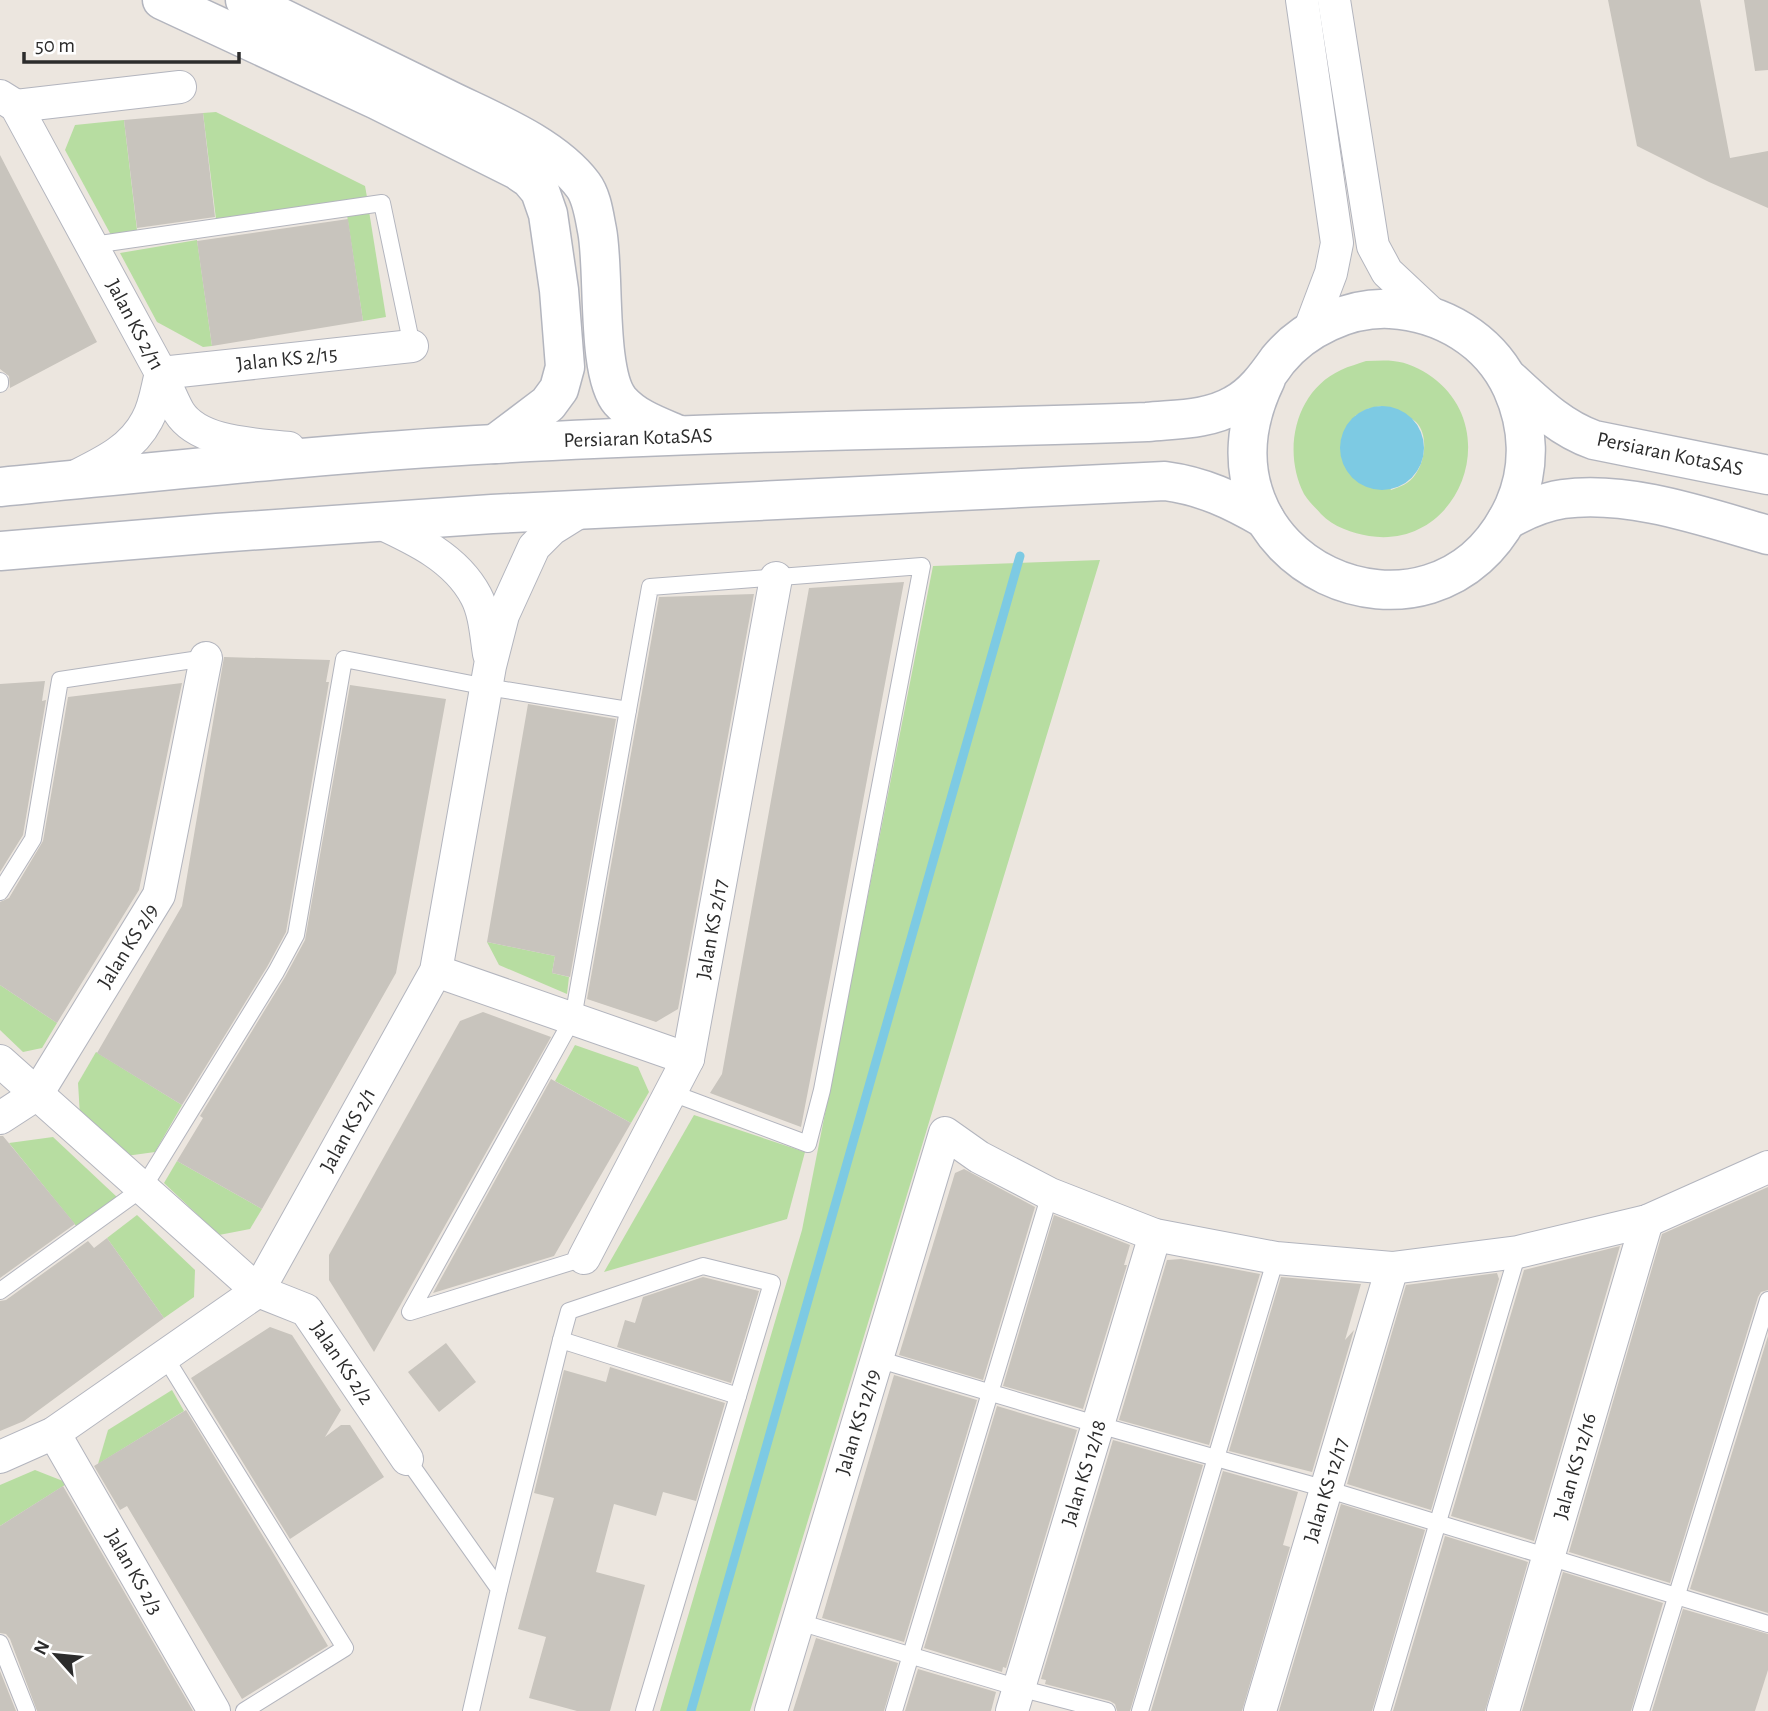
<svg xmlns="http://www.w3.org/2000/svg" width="1768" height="1711" font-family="'Alegreya Sans',sans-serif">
	<rect width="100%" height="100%" fill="#ece6df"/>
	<g fill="#b7dda1" fill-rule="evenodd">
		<polygon points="216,112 365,186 367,197 216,219 203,113"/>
		<polygon points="124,120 137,230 111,235 65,150 75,125"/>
		<polygon points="369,211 386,317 363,321 347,215"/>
		<polygon points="197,240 212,346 203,347 157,322 120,253"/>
		<path d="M1366,361C1375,361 1384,360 1393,361C1407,362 1421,369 1432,377C1505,430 1459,550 1369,536C1353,533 1333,527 1321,514C1316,508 1308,501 1304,494C1282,451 1295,391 1341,370C1349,366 1358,364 1366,361ZM1381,406C1391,410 1409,415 1416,422C1429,435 1425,462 1415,475C1410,483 1400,487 1391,490L1355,416L1367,409Z"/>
		<polygon points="1100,560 750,1711 660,1711 802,1230 933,566"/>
		<polygon points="487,942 555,956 552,973 569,977 567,994 499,965"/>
		<polygon points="0,985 57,1023 42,1048 23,1052 0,1030"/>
		<polygon points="575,1045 638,1067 649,1092 631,1123 555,1081"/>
		<polygon points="96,1052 182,1105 155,1152 126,1156 80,1116 78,1083"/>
		<polygon points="694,1115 805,1152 787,1219 604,1272"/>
		<polygon points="53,1137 118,1198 77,1227 9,1143"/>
		<polygon points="177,1161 262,1209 250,1229 219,1235 164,1183"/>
		<polygon points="137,1215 195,1270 194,1297 164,1318 107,1238"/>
		<polygon points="172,1390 184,1411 98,1464 108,1430"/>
		<polygon points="35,1470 68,1483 0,1526 0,1485"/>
	</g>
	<circle fill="#7dcae3" cx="1382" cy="448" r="42"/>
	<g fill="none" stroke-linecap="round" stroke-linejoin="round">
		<polyline stroke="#7dcae3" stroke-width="9" points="691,1711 1020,556"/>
	</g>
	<g fill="#c8c4bd">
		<polygon points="1608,0 1700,0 1730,158 1768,151 1768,208 1709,182 1637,146"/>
		<polygon points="1744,0 1768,0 1768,70 1755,71"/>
		<polygon points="203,113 215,217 137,228 124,120"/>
		<polygon points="0,155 97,342 10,388 9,376 0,369"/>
		<polygon points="348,219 363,321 212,346 197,241"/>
		<polygon points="904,582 831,972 801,1127 710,1093 722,1074 809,588"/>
		<polygon points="754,594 678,1009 656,1022 587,999 659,597"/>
		<polygon points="224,657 330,660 326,682 329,682 286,932 267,967 182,1105 97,1053 182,906"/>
		<polygon points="45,681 42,701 46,700 23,835 0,872 0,684"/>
		<polygon points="182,683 139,890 57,1023 0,985 0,902 9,898 43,841 68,697"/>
		<polygon points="350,685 446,699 396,973 262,1209 177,1161 203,1118 200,1116 285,977 305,940"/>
		<polygon points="528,704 616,719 570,977 552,973 555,956 487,942"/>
		<polygon points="483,1012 551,1037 374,1352 329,1280 329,1255 460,1021"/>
		<polygon points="551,1079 631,1123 554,1256 433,1293"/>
		<polygon points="0,1136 3,1136 75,1224 0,1278"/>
		<polygon points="964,1169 1035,1207 983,1380 899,1355 955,1173"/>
		<polygon points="1768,1187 1768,1290 1761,1292 1758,1297 1670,1583 1569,1552 1662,1234"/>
		<polygon points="1054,1215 1130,1245 1124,1265 1127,1265 1083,1409 1003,1386"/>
		<polygon points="107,1238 164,1318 24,1421 0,1431 0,1301 6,1300 88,1241 94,1248"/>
		<polygon points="1620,1246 1534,1541 1451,1516 1524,1270"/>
		<polygon points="1181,1259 1260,1274 1209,1445 1119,1420 1167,1260"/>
		<polygon points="1497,1273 1499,1279 1431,1510 1347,1484 1406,1285"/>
		<polygon points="703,1277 759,1291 731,1383 617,1347 625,1320 635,1323 643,1297"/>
		<polygon points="1281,1277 1361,1284 1345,1340 1354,1330 1312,1472 1229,1451"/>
		<polygon points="270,1327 292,1335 341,1410 325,1437 341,1425 350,1425 384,1477 290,1539 191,1378"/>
		<polygon points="1768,1336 1768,1613 1690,1589"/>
		<polygon points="446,1343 476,1382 439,1412 408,1372"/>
		<polygon points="610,1367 725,1403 696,1501 663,1492 656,1516 614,1504 596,1572 645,1585 610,1711 577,1711 529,1698 546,1637 518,1629 554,1498 534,1493 564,1370 606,1382"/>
		<polygon points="894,1375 977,1400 904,1642 822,1618"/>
		<polygon points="997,1406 1077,1430 1006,1668 1003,1667 1002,1672 924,1648"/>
		<polygon points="186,1410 272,1551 328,1646 242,1699 127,1506 120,1510 94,1466"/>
		<polygon points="1113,1440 1203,1465 1130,1711 1117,1711 1115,1704 1110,1701 1045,1684 1046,1680 1041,1679"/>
		<polygon points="1223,1471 1298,1492 1283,1545 1290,1547 1242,1711 1151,1711"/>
		<polygon points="63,1486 193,1711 37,1711 10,1639 6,1634 0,1633 0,1526"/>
		<polygon points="1341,1504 1425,1530 1372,1711 1279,1711"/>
		<polygon points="1445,1536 1528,1562 1485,1711 1393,1711"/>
		<polygon points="1563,1572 1663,1603 1631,1711 1522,1711"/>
		<polygon points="1683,1609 1768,1634 1768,1670 1755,1711 1652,1711"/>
		<polygon points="816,1638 898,1663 884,1711 793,1711"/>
		<polygon points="918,1669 996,1692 991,1711 905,1711"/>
		<polygon points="0,1671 16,1711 0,1711"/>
	</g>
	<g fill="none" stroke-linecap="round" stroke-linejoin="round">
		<g stroke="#b3b5be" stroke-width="18">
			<g id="service">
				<polyline points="93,245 382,203 412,346"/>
				<polyline points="0,381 0,384"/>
				<polyline points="0,892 33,839 60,680 206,658"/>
				<polyline points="584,1258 410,1312 573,1018 628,710"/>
				<polyline points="0,1291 143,1188 276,972 296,935 344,659 487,687 628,710 650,587 922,566 822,1090 808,1144 672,1093"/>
				<polyline points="561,1340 569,1311 703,1266 772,1283 738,1396"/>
				<polyline points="165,1357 345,1648 244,1711"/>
				<polyline points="877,1359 1099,1425 1326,1489 1768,1624"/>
				<polyline points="407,1459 499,1589 471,1711"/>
				<polyline points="499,1589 561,1340 738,1396 644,1711"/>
				<polyline points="799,1622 1019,1688 1107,1711"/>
				<polyline points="0,1643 27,1711"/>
				<polyline points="894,1711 1050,1194"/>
				<polyline points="1140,1711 1276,1258"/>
				<polyline points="1382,1711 1518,1252"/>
				<polyline points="1641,1711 1768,1300"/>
			</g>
		</g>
		<g stroke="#b3b5be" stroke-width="34">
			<g id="minor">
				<polyline points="1302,0 1337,243 1331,273 1308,334"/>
				<polyline points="1334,0 1373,246 1387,272 1435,317"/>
				<path d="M0,96L16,106L161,373C167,386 172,400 179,412C199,444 256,444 289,448"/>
				<polyline points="16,106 180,87"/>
				<path d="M76,476C104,462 132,449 147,420C155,406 157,388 161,373L412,346"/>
				<path d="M378,522C415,539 456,558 476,596C485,613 486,635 489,654"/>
				<polyline points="436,971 688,1059"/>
				<polyline points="0,1061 258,1291 306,1310 407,1459"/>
				<polyline points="0,1118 37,1094 159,895 206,658"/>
				<polyline points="584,1258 688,1059 776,578"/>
				<polyline points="54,1433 214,1711"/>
				<polyline points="0,1457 54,1433 258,1291 436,971 490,666 503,615 534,547 552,529 584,509"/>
				<polyline points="771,1711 945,1133 979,1157 1050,1194 1155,1235 1276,1258 1392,1268 1518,1252 1647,1221 1768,1167"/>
				<polyline points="1012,1711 1155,1235"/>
				<polyline points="1260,1711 1392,1268"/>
				<polyline points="1503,1711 1647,1221"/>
			</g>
		</g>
		<g stroke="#b3b5be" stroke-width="41">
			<g id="tertiary">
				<polyline points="162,0 377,100 517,170 530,179 540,191 548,214 559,290 565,367 559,389 548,404 495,444"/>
				<path d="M245,0C311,33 378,65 445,98C489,120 552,144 583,185C592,197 594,215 597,230C605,270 596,373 620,401C636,419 658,426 679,435"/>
			</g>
		</g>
		<g stroke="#b3b5be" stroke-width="41">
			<g id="secondary">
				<path d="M1510,380C1536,404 1560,428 1594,440L1768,475"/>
				<path d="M0,487C165,471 329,453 495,444C712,431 930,430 1147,422C1176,419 1208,420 1234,405C1253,395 1266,377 1278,360C1304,328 1349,307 1390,309C1442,312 1490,340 1512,388C1529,426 1531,468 1514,506C1435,677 1177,562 1266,379"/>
				<path d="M1507,520C1525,510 1543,502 1563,499C1629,490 1705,517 1768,535"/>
				<path d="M0,551L217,533L492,514L1165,481C1203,486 1232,500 1265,519"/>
			</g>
		</g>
		<use href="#service" stroke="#fff" stroke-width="16"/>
		<use href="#minor" stroke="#fff" stroke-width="32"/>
		<use href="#tertiary" stroke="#fff" stroke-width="38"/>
		<use href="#secondary" stroke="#fff" stroke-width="38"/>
	</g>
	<g text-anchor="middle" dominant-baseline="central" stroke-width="7" stroke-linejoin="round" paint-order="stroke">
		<g font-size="21" fill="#2c2c2c" stroke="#fff">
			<text transform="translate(135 325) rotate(62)">Jalan KS 2/11</text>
			<text transform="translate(287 359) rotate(-6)">Jalan KS 2/15</text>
			<text transform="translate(638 438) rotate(-2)">Persiaran KotaSAS</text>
			<text transform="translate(1670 454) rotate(12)">Persiaran KotaSAS</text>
			<text transform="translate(712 929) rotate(-80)">Jalan KS 2/17</text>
			<text transform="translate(128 946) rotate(-58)">Jalan KS 2/9</text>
			<text transform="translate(348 1130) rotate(-61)">Jalan KS 2/1</text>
			<text transform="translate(342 1363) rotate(56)">Jalan KS 2/2</text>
			<text transform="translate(858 1422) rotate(-73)">Jalan KS 12/19</text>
			<text transform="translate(1575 1466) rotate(-74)">Jalan KS 12/16</text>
			<text transform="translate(1084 1473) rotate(-73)">Jalan KS 12/18</text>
			<text transform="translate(1326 1490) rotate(-73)">Jalan KS 12/17</text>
			<text transform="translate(134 1572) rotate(60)">Jalan KS 2/3</text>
		</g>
	</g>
	<g transform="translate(56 1655) rotate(297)" stroke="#ffffff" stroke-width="5" paint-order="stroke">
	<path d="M0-5L12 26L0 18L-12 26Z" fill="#2c2c2c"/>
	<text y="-10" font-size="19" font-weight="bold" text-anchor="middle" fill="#2c2c2c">N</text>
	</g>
	<path d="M24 52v10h215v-10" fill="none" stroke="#2c2c2c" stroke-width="3.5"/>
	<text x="35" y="52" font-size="21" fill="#2c2c2c" stroke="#ffffff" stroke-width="5" paint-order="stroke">50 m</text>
</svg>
